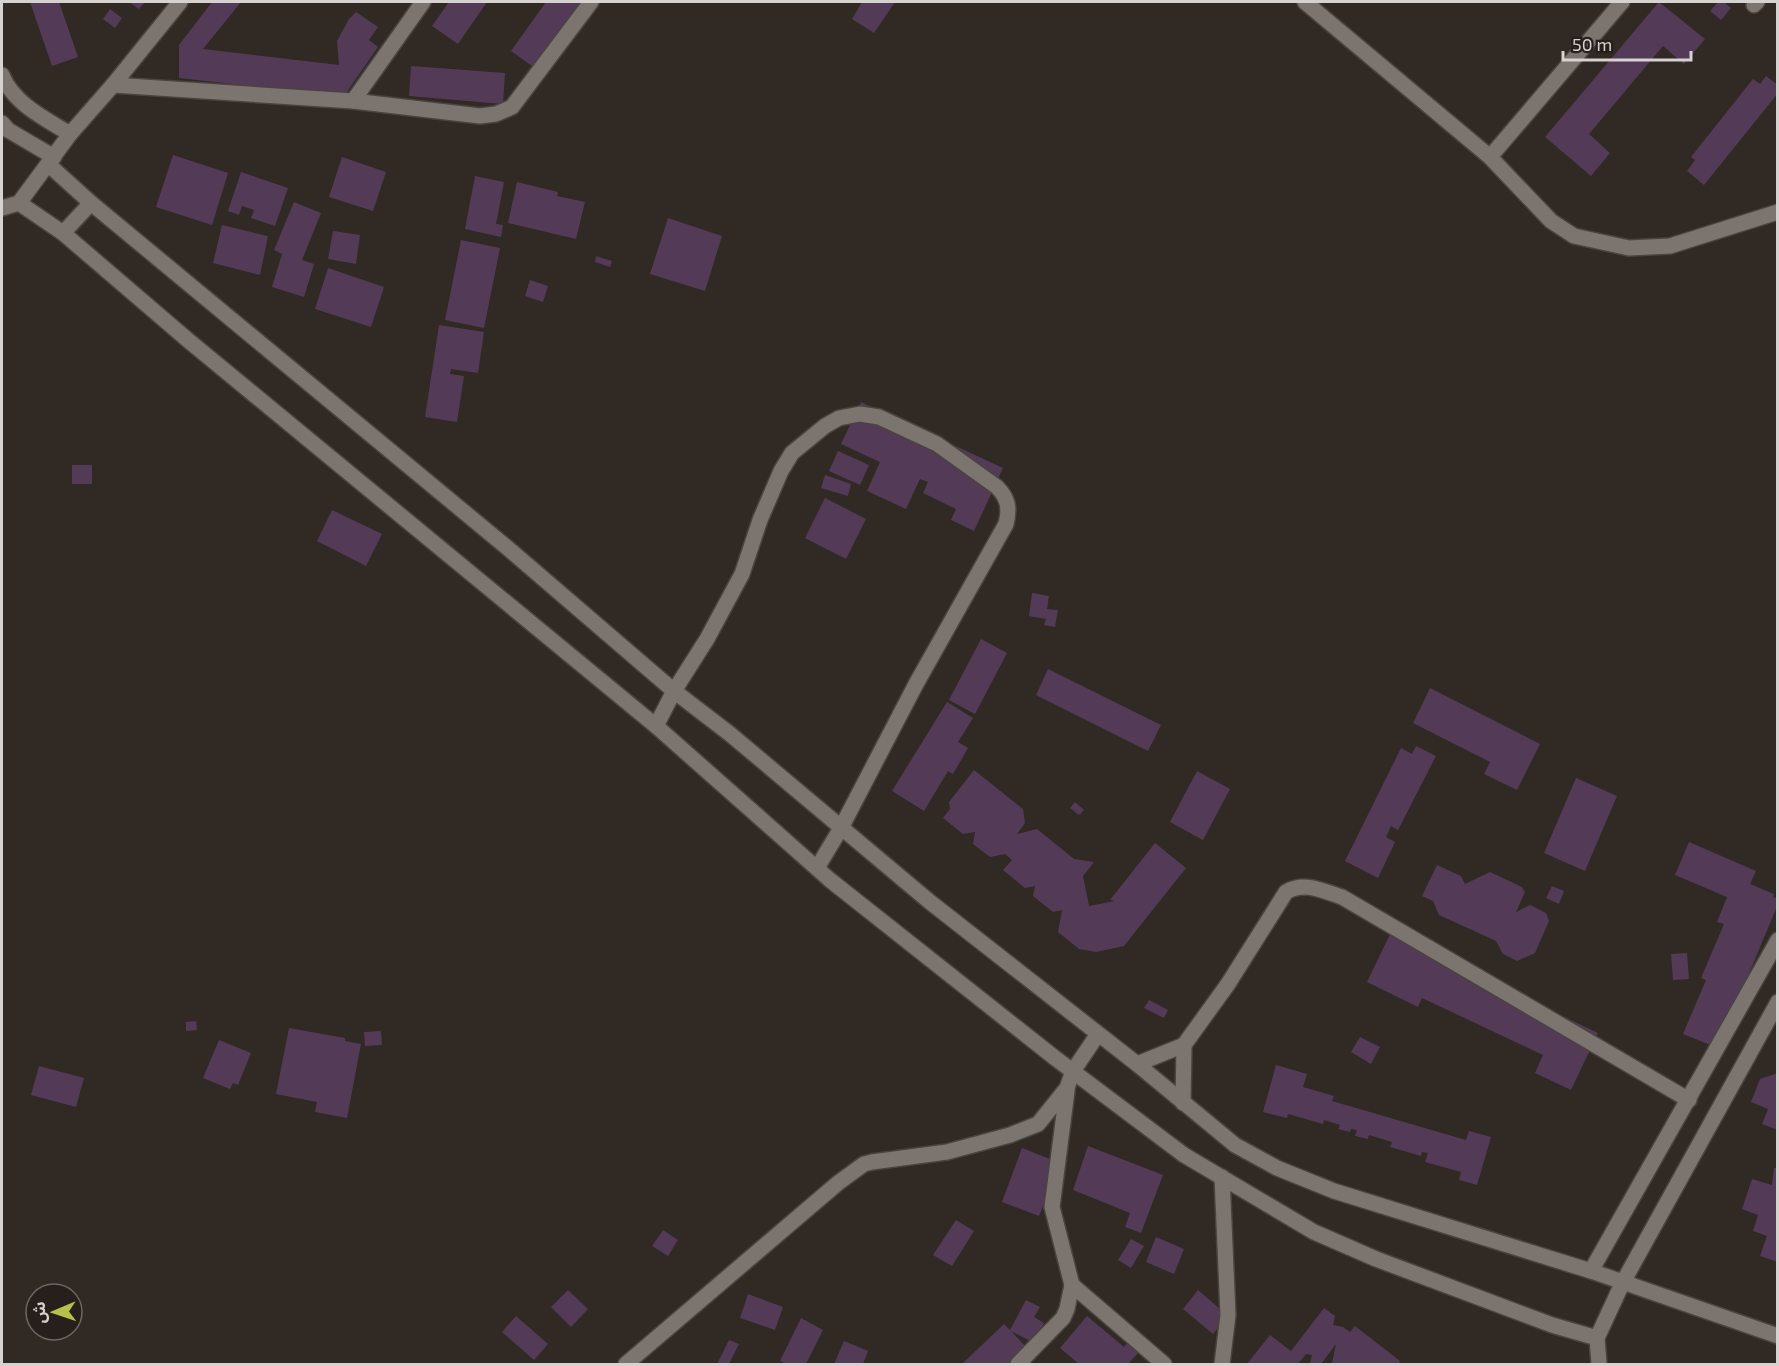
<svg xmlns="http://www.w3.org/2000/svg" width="1779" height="1366" font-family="'Exo 2','Noto Sans Arabic',sans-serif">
	<rect width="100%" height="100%" fill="#302924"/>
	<g fill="#533b58">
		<polygon points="30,2 59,2 78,57 52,66"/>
		<polygon points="129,2 145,2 139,9"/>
		<polygon points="212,2 241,2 203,49 339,65 337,41 349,19 356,12 378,27 369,40 378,47 344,96 179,78 179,45"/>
		<polygon points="449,2 487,2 458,44 432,26"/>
		<polygon points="546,2 581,2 535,68 511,51"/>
		<polygon points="862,2 895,2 874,33 852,19"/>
		<polygon points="1659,2 1705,39 1684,64 1663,46 1589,134 1610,153 1591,176 1545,137"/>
		<polygon points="1718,2 1724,2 1731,8 1721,20 1710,11"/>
		<polygon points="110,9 122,18 115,28 103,19"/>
		<polygon points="411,66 505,73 503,104 409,96"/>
		<polygon points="1766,76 1778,85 1778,93 1704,185 1687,171 1695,160 1691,157 1753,79 1760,84"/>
		<polygon points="173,155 228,173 212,225 156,207"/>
		<polygon points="342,157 386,172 373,211 329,197"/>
		<polygon points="241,172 288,188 275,226 251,218 254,210 242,206 239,215 228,211"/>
		<polygon points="475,176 504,182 496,224 503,225 501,237 465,229"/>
		<polygon points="517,182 558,192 557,196 585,202 576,239 508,223"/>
		<polygon points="294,202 321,213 302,260 314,264 304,297 272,287 282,254 274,250"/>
		<polygon points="668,218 722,236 705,291 650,274"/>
		<polygon points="222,225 268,236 260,275 213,263"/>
		<polygon points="333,231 360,235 356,264 328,259"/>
		<polygon points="461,240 500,248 484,328 445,320"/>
		<polygon points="596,256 612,261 610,267 595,262"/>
		<polygon points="328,268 384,287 371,327 315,309"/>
		<polygon points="530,280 548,286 543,302 525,296"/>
		<polygon points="439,325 484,332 478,373 451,369 450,374 464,376 457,422 425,417"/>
		<polygon points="861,402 1003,468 974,531 951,520 956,509 923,493 928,482 920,479 906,509 867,491 880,462 841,444"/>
		<polygon points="838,451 869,465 860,485 829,471"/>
		<rect x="72" y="465" width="20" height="19"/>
		<polygon points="825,475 851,484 848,496 821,488"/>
		<polygon points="825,498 866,519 846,559 805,538"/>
		<polygon points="332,510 382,534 366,566 317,541"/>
		<polygon points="1032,593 1049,596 1047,609 1058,610 1055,627 1044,625 1046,619 1029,616"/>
		<polygon points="981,639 1007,653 975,714 949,700"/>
		<polygon points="1048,669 1161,725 1148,751 1036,695"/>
		<polygon points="1430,688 1540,744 1517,790 1484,774 1490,762 1413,723"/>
		<polygon points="947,702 973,718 958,742 968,748 953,774 948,771 924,811 892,791"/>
		<polygon points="1416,746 1436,756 1398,830 1391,826 1386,837 1395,842 1378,878 1345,861 1401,748 1412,754"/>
		<polygon points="974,770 1023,809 1025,823 1017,834 1037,829 1074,859 1094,862 1083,876 1089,906 1115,901 1110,900 1155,843 1186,868 1124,946 1096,952 1079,949 1058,932 1062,910 1053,912 1033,896 1035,886 1025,888 1003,870 1012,860 1005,854 990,857 973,844 975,832 963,834 943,818 950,809 949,802"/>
		<polygon points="1197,771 1230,789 1203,840 1170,822"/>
		<polygon points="1576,778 1617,796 1585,871 1544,853"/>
		<polygon points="1075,802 1084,810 1079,815 1070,808"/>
		<polygon points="1689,842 1756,871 1750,884 1774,894 1773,897 1778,899 1778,904 1718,1048 1683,1034 1706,980 1701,978 1724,924 1717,922 1727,897 1675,875"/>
		<polygon points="1437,865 1461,876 1465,884 1490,872 1522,887 1525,892 1516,912 1530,905 1546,913 1549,921 1535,953 1517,961 1503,954 1496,941 1439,915 1433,901 1422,896"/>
		<polygon points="1552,886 1564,891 1559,904 1546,898"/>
		<polygon points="1396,922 1421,934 1416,946 1598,1033 1571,1090 1535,1073 1543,1055 1422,998 1418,1007 1367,982"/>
		<polygon points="1687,953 1689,979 1673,980 1671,954"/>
		<polygon points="1149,1000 1168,1010 1164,1018 1144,1008"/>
		<polygon points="196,1021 197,1030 186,1031 186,1022"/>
		<polygon points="289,1028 345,1038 345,1041 361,1044 347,1118 315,1112 317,1102 276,1094"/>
		<polygon points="381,1031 382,1045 365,1046 364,1032"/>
		<polygon points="1360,1037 1380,1047 1371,1064 1351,1052"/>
		<polygon points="219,1040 251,1053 238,1085 233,1083 230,1089 203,1078"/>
		<polygon points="1276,1065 1307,1074 1303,1087 1334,1096 1332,1101 1466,1140 1469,1131 1491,1137 1477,1185 1459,1180 1461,1172 1425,1162 1428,1153 1422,1152 1421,1156 1390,1147 1392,1142 1369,1135 1368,1139 1355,1136 1357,1130 1351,1129 1350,1132 1338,1129 1340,1125 1324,1120 1323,1124 1288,1114 1287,1118 1263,1112"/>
		<polygon points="39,1066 84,1078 76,1107 31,1095"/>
		<polygon points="1778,1073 1778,1130 1762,1124 1768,1109 1751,1102 1760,1079"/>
		<polygon points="1088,1146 1163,1175 1141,1233 1125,1227 1130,1213 1073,1190"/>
		<polygon points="1022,1148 1060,1163 1039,1216 1002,1202"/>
		<polygon points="1774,1168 1778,1168 1778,1262 1760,1256 1767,1236 1753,1231 1758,1215 1742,1209 1752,1179 1772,1185"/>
		<polygon points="956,1220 974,1231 952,1266 933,1255"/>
		<polygon points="663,1230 678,1240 668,1256 652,1246"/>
		<polygon points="1156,1237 1184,1249 1174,1274 1146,1262"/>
		<polygon points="1131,1239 1144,1246 1131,1268 1118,1260"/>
		<polygon points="568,1290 588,1309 571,1327 551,1307"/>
		<polygon points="1198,1290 1228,1316 1213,1334 1183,1309"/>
		<polygon points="748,1294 783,1307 775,1330 740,1318"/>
		<polygon points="1026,1300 1040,1307 1034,1317 1044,1323 1034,1343 1011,1331 1027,1348 1010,1364 962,1364 1004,1324 1010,1330"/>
		<polygon points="1324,1308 1335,1316 1333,1325 1343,1327 1350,1332 1355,1326 1400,1361 1399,1364 1334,1364 1332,1363 1336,1344 1321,1364 1310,1363 1312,1355 1306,1354 1298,1364 1247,1364 1270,1335 1291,1351"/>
		<polygon points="516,1316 548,1344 534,1360 502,1332"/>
		<polygon points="1087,1316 1124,1347 1129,1341 1140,1351 1128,1364 1079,1364 1060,1348"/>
		<polygon points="801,1318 823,1330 806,1364 786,1364 780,1361"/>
		<polygon points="729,1340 739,1344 729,1364 717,1364"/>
		<polygon points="844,1341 868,1351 863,1364 834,1364"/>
	</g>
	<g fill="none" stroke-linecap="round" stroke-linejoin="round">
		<g stroke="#494440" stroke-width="18">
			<g id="street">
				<polyline points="1305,2 1490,157 1551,221 1574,236 1629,248 1670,246 1778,212"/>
				<polyline points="1754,5 1757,2"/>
				<path d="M2,75C14,104 44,118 70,134"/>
				<polyline points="113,85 353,101 480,116 496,114 512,107 591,2"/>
				<polyline points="353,101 423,2"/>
				<polyline points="2,123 8,130 54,157"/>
				<polyline points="1490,157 1622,2"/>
				<polyline points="49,165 91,203 510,550 674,691 730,734 930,902 1137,1064 1235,1145 1277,1168 1334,1191 1591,1271 1778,1336"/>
				<polyline points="19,203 63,233 189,341 656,726 830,880 1055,1058 1184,1155 1314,1232 1376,1259 1552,1325 1597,1338 1622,1284 1778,1002"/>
				<polyline points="2,208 19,203 70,134 113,85 180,2"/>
				<polyline points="63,233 91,203"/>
				<path d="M656,726L674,691L707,639L742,574L760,520L781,471L792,453L825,426L839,418L860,414L879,417L937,444L997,487C1008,498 1010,508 1006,524L916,684L841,828L817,868"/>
				<path d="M1137,1064L1184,1045L1228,984L1286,892C1305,881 1323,891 1342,897L1689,1100"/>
				<polyline points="1183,1103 1184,1045"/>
				<polyline points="1591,1271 1778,940"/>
				<polyline points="1072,1285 1164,1364"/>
				<polyline points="1597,1338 1599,1364"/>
				<polyline points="626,1364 838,1183 864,1164 872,1162 947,1152 1010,1135 1038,1124 1067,1088 1073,1071 1098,1034"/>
				<polyline points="1018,1364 1063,1318 1067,1309 1072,1285 1052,1207 1067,1091"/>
				<polyline points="1222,1364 1228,1315 1222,1177"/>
			</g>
		</g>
		<use href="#street" stroke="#7c746f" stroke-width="15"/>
	</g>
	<rect width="1779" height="1366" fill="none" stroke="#d6d2cf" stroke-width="6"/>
	<g transform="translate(54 1312) rotate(268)"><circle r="28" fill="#261f1b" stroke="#6c6763" stroke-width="1.5"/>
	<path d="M0-4.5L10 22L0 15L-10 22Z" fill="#b5c24a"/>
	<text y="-9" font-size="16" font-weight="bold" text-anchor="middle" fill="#d6d2cf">ش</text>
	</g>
	<path d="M1563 51v9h128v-9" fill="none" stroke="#d6d2cf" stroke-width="3"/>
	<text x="1572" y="51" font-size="18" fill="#d6d2cf" stroke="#261f1b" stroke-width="4.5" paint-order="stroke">50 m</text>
</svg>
